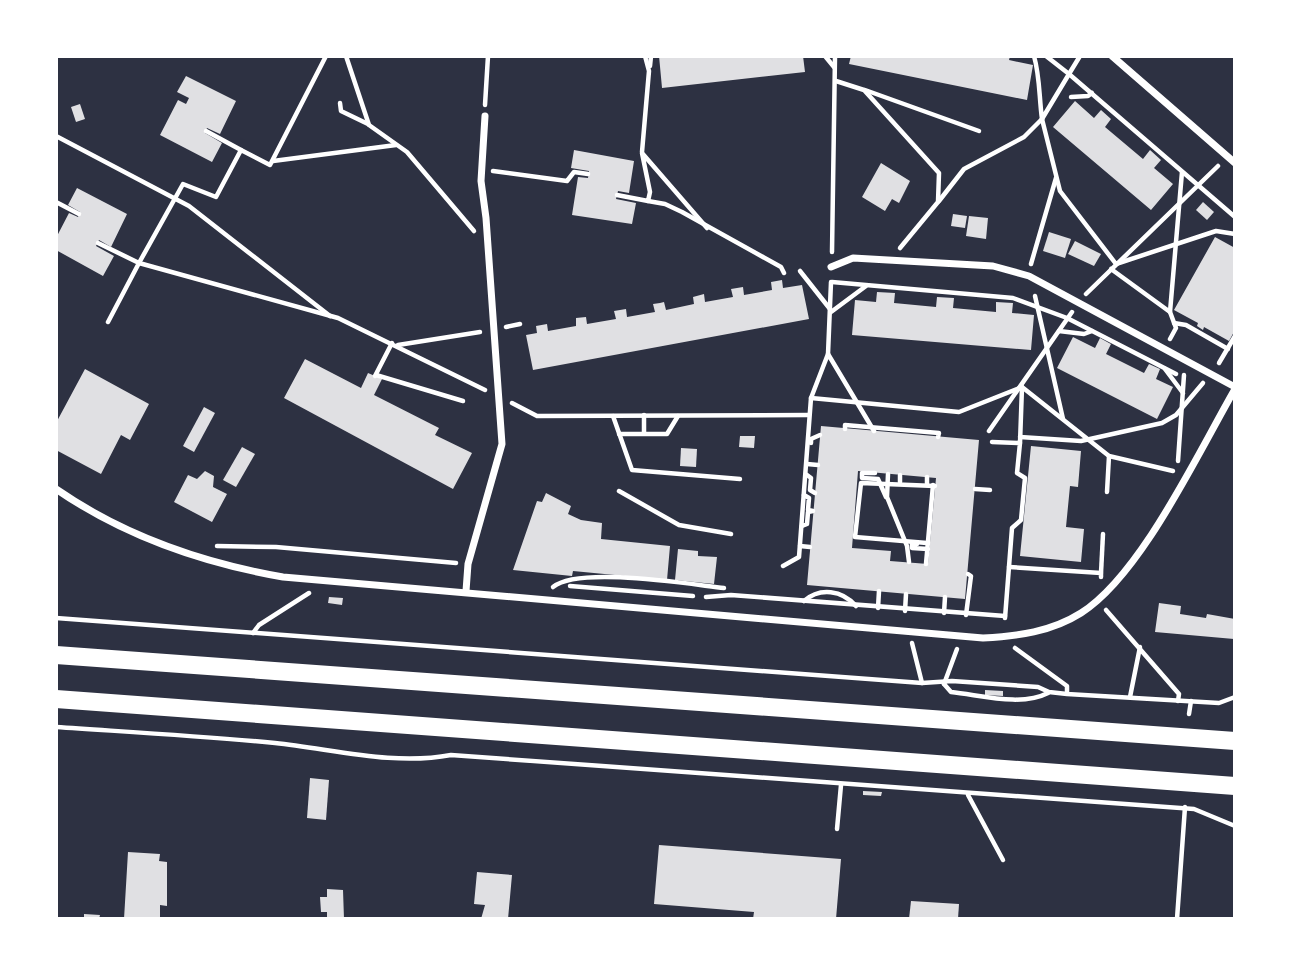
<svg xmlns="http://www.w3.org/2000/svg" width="1291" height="975" font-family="Figtree,sans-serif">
	<rect width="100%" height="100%" fill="#2d3142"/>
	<g fill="#e0e0e3" fill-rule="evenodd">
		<polygon points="659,56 803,56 805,72 662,88"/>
		<polygon points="851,56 1010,56 1009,60 1033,65 1027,100 849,64"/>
		<polygon points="186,76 236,101 220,134 207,128 205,133 222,143 212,162 160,135 178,100 186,104 189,98 177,92"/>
		<polygon points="1075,101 1094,118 1101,110 1111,119 1105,127 1143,159 1150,150 1161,160 1154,168 1173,184 1151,210 1053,127"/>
		<polygon points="80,104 85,119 76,122 71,107"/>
		<polygon points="574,150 634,161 629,193 618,191 616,199 636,203 632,224 572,215 578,177 588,178 589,171 571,168"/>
		<polygon points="881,163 910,181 899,203 892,199 885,211 862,197"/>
		<polygon points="77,188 127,214 111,247 99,240 96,246 114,256 103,276 56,250 56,238 69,213 78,217 80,212 68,205"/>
		<polygon points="1203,202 1214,212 1207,220 1196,210"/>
		<polygon points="953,214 967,216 965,228 951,226"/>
		<polygon points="969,216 988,218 986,239 966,236"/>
		<polygon points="1049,232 1071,239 1065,258 1043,251"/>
		<polygon points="1215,237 1235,248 1235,330 1229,341 1204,327 1203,330 1197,326 1198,323 1174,310"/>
		<polygon points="1075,241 1101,254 1094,266 1068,254"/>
		<polygon points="782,280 783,288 802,285 809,319 533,370 526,335 537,333 536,326 547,324 548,331 576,326 576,318 586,317 587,324 616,319 614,311 626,309 627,317 655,312 653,304 660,303 664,302 666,310 694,304 693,297 704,294 705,302 733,297 731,289 743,287 744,295 772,290 771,282"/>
		<polygon points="877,292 895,293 894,303 936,307 937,297 954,298 953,308 996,312 996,302 1013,303 1012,313 1034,315 1031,350 852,335 855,300 876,302"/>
		<polygon points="1073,337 1095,348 1100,338 1109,343 1111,344 1106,354 1144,373 1149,364 1160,369 1156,379 1173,387 1157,419 1057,368"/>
		<polygon points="305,359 361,388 368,373 382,379 374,395 439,428 435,435 472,453 453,489 284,398"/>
		<polygon points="85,369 149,404 130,440 121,435 101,474 56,450 56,423"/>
		<polygon points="204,407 215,413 194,452 183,446"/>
		<path d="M821,426L979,440L965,599L807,585ZM858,471L936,478L928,564L890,561L891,551L852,548Z"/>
		<polygon points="740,436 755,436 754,448 739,447"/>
		<polygon points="1031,446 1081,451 1078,487 1070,486 1066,527 1084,529 1081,562 1020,556"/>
		<polygon points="242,447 255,454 236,487 223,480"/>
		<polygon points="681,448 697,449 696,467 680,466"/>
		<polygon points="205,471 214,476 213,487 227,494 212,522 174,502 188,475 197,479"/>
		<polygon points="546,493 571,506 568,514 581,520 602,523 601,539 670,546 667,580 573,571 572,576 513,570 537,501 542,502"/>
		<polygon points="678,549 698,551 698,556 717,557 714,584 675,580"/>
		<polygon points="329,597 343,598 342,605 328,603"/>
		<polygon points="1159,603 1181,606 1180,614 1206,618 1207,614 1235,619 1234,639 1155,632"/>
		<polygon points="985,690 1003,691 1003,696 985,695"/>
		<polygon points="310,778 329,780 326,820 307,818"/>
		<polygon points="863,791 882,792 881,796 863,795"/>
		<polygon points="659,845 841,859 836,919 753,919 754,912 654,904"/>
		<polygon points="128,852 160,854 159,861 167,862 167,906 160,905 160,919 124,919"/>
		<polygon points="477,872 512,875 508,919 481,919 485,905 474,904"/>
		<polygon points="327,889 343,890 344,919 327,919 327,912 321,912 320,897 327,897"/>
		<polygon points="911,901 959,904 958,919 909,919"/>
		<polygon points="84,914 100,915 99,919 84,919"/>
	</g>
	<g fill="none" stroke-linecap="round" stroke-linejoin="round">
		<g stroke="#fff" stroke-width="4.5">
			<polyline points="326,56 270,165 241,150 216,197 183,184 139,263 338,318 485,390"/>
			<polyline points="346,56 369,125 407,152 474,231"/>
			<polyline points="825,56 834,67"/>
			<path d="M1034,56C1040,77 1039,97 1042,119L1069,74L1046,56"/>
			<polyline points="1080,56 1069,74 1235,217"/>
			<polyline points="650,66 651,56"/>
			<polyline points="836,81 864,90 939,173 938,202 900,248"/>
			<polyline points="865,90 979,131"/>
			<polyline points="1071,97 1088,96 1092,93"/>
			<polyline points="340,103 341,111 368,124"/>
			<polyline points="485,105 488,56"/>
			<polyline points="1042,119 1060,191 1116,264 1216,231 1235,234"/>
			<polyline points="206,131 241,150"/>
			<polyline points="56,136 189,206 330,316"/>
			<polyline points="642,152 649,71 645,56"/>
			<polyline points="273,161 396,145"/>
			<polyline points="493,171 567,181 574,172 588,174"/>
			<polyline points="617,195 648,201 650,192 642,153 707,228"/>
			<polyline points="648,201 665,204 682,212 781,267 784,273"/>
			<polyline points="939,201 964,169 1024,137 1042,119"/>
			<polyline points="56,202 79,214"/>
			<polyline points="98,243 139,263 108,322"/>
			<polyline points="832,252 835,56"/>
			<polyline points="1031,264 1056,178"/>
			<polyline points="1111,269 1170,312"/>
			<polyline points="800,271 830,309"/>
			<polyline points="832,282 1013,298 1067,318 1176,374"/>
			<polyline points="1086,294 1218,166"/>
			<polyline points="1035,296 1063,419"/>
			<polyline points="831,312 866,286"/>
			<polyline points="1174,323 1186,325 1228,349"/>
			<polyline points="506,327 520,324"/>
			<polyline points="1059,331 1084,334 1092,331"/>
			<polyline points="1170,339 1176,328 1170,312 1182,172"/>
			<polyline points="398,345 480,332"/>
			<polyline points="828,354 831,282"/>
			<polyline points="1219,363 1235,336"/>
			<polyline points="1165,369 1183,393"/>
			<polyline points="376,375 463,401"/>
			<polyline points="375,376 392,343"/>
			<polyline points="1022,387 1109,456 1173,471"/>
			<polyline points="811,398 959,412 1022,387 1020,443"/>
			<polyline points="512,403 537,416 809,415"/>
			<polyline points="644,415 644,432"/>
			<polyline points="613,416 632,470 740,479"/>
			<polyline points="845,429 845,425 939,433 938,437"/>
			<polyline points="989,431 1072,312"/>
			<polyline points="619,434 667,434 678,416"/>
			<polyline points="1020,437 1081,441 1162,423 1176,415 1203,383"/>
			<polyline points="992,442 1020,443 1017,473 1025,478 1021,520 1012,528 1005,618"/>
			<polyline points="811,443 811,439 820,435"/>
			<polyline points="1178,461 1184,375"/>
			<polyline points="807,464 818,465"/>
			<polyline points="875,473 862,473 862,478 878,479 886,497"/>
			<polyline points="888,474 887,497 907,546 909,562"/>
			<polyline points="807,475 811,478 810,490 815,493"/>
			<polyline points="900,482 900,475"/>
			<polyline points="927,485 927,477"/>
			<polyline points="975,489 990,490"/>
			<polyline points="619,491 679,525 731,534"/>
			<polyline points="1107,492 1109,456"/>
			<polyline points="802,526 807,524 808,512 813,511 808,510 809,498 804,495"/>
			<polyline points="927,543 855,537 861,483 935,486"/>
			<polyline points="917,544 912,544 912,548 928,549"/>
			<polyline points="217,546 276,547 456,563"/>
			<polyline points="800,546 810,547"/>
			<polyline points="926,564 933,485"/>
			<polyline points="783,566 799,557 811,398 828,354 874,431"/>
			<polyline points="1009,567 1101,573 1101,577"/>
			<polyline points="1101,573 1103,534"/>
			<polyline points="570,586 693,596"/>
			<path d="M553,587C579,566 688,584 724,588"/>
			<polyline points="706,597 731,595 1005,616"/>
			<path d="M804,601C820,587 842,590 856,606"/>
			<polyline points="878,608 879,591"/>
			<polyline points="1106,610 1179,694 1178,701"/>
			<polyline points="905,611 906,594"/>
			<polyline points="944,613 945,597"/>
			<polyline points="966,615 971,576 968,574"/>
			<polyline points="56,618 922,683 952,681 1038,687 1049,692 1067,694 1219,703 1235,697"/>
			<polyline points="253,633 259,625 309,593"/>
			<polyline points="912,643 922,683"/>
			<polyline points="1015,648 1067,686 1067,693"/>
			<polyline points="944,684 957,649"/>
			<path d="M944,684L951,692C981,695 1021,707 1048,693"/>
			<polyline points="1130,697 1140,647"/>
			<polyline points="1189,714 1191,701"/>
			<path d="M56,727C129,732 202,736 275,743C333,749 393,766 451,755L1194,809L1235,826"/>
			<polyline points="968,795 1003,860"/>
			<polyline points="837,829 841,785"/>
			<polyline points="1177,919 1185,807"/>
		</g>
		<g stroke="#fff" stroke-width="7">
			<polyline points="1112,56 1235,163"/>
			<polyline points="831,267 853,258 993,266 1029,276 1235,387"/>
			<path d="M56,489C124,536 203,563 283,577L983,638C1018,636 1051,632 1081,613C1141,575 1198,453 1235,389"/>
			<polyline points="466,591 468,564 502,444 486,218 481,181 485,116"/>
		</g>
		<g stroke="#fff" stroke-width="18">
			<polyline points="56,655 1235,741"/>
			<polyline points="56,699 1235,786"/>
		</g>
	</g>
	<rect width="1291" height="975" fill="none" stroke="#ffffff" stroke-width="116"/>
</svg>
